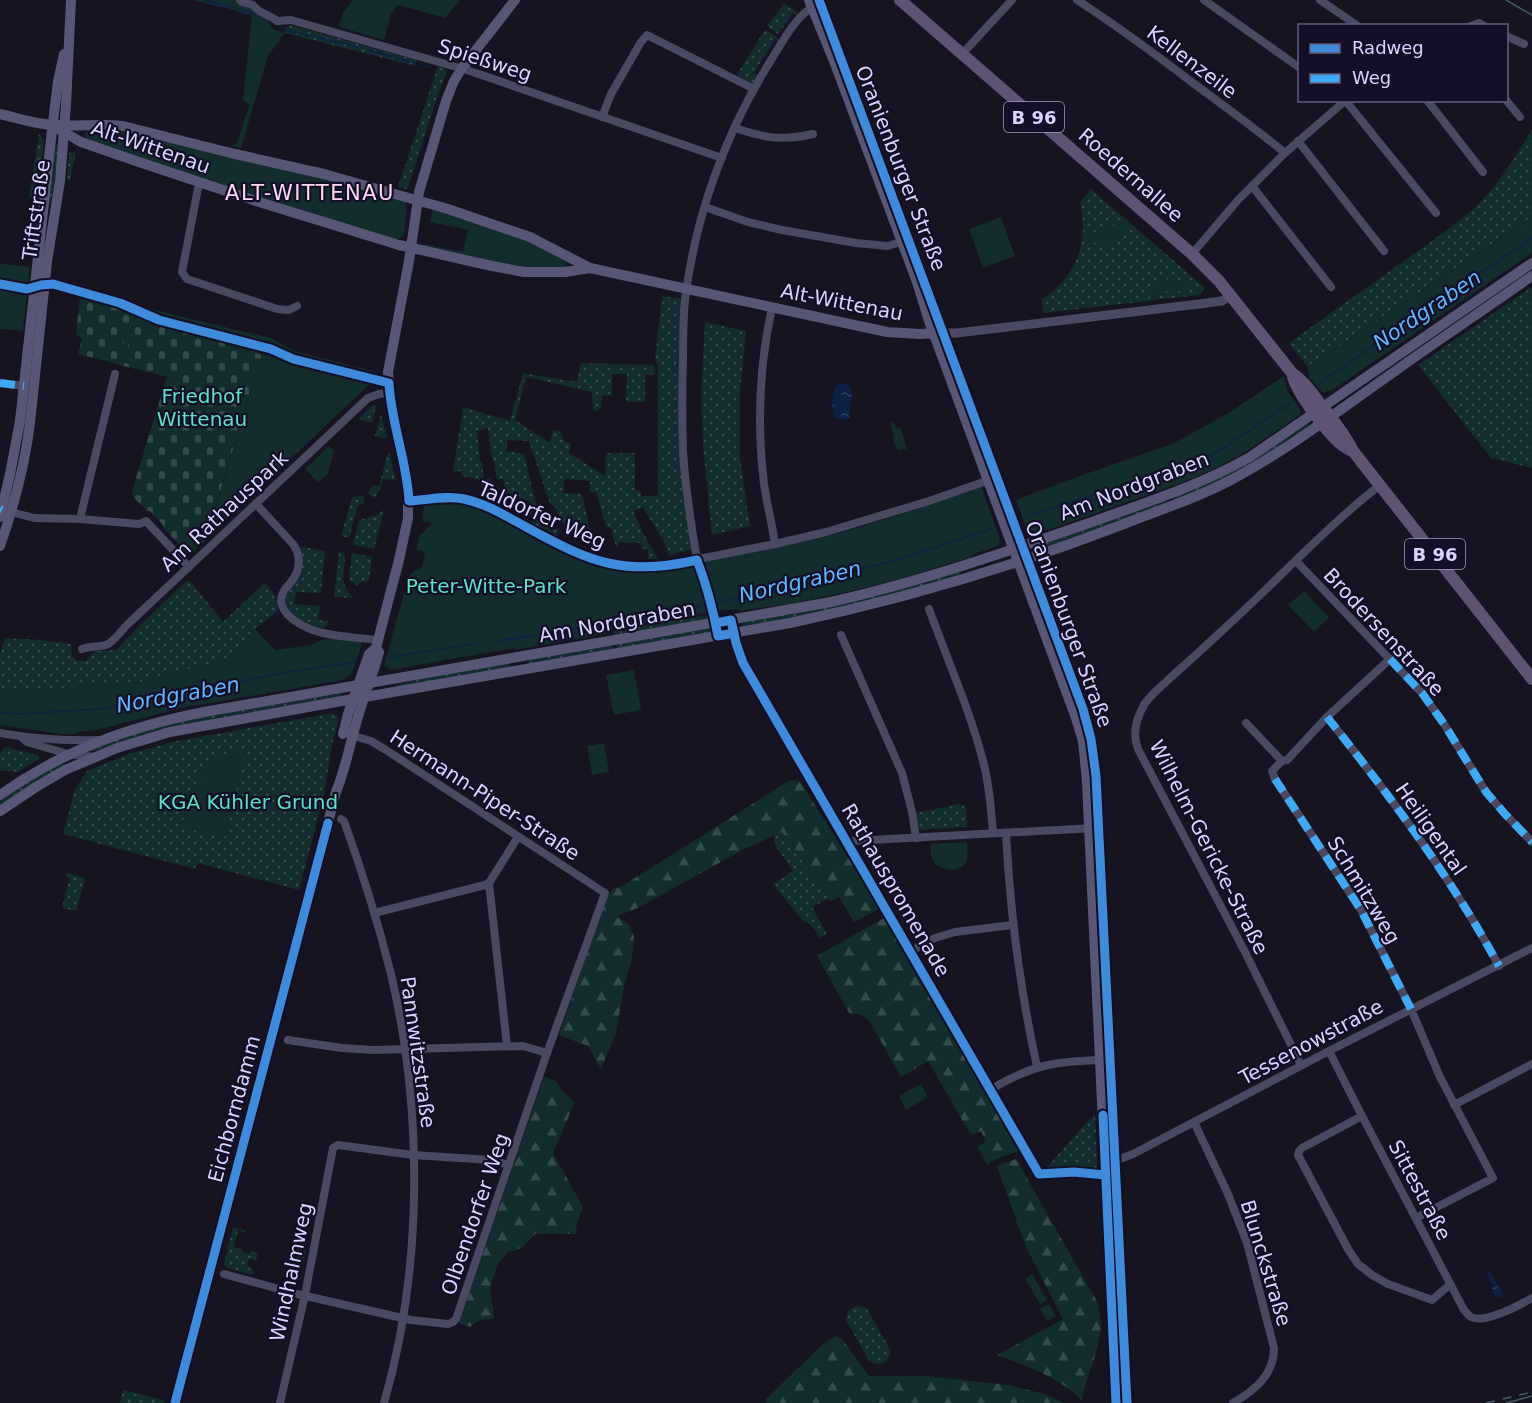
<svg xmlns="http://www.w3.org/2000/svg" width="1532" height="1403" font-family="'DejaVu Sans',sans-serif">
	<defs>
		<pattern id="grass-dots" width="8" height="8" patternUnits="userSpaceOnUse" patternTransform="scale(1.5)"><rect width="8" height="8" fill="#132c2d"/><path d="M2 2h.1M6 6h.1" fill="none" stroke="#354a4c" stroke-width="1.8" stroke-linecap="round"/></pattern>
		<pattern id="forest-firs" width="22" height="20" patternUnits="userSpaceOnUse" patternTransform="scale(1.5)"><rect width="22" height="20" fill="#132c2d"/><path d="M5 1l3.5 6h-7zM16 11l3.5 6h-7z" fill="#354a4c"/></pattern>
		<pattern id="cemetery-stones" width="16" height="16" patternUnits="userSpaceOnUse" patternTransform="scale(1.5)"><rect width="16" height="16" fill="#132c2d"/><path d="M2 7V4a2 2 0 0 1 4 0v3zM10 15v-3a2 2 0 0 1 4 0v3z" fill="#354a4c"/></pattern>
		<pattern id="water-ripples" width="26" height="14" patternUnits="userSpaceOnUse" patternTransform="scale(1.5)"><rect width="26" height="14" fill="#0d2144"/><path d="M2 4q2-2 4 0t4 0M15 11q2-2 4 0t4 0" fill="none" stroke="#304060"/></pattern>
	</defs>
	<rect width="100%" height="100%" fill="#161421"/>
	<g fill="url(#grass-dots)">
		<polygon points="784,3 799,14 798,16 793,13 778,34 767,26"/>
		<polygon points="290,25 417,60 415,66 285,33 287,26"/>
		<polygon points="765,30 777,37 779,42 775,39 754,73 759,76 752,84 738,76 737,74"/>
		<polygon points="438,66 446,69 447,72 437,97 408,188 406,189 398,187"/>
		<path d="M1532,129V217L1308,367L1289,343L1450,228C1457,222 1465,216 1472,210C1497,187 1515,158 1532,129Z"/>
		<polygon points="39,134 44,140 37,198 29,197"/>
		<polygon points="53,142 58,145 55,179 51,203 47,202"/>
		<polygon points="76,152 70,180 67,180 69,153"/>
		<path d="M1091,189L1205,288L1199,295L1043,313L1042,299C1077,277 1089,242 1080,202Z"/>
		<polygon points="1532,287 1532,468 1491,458 1418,365"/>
		<polygon points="662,296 683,299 679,367 679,412 693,549 674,554 658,517 674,554 669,556 665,544 643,507 633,511 644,535 658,559 648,559 648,549 642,549 641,543 619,542 618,547 616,547 611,528 606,527 596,492 589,492 590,481 565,479 563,493 582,494 591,534 562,523 555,506 550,504 529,441 508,440 506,451 524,454 537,508 544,506 550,530 559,529 557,536 532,523 529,501 505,493 503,479 497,479 494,461 492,458 488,428 477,431 480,462 482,462 484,479 491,479 493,499 483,496 481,480 462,476 461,471 453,472 463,407 510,421 523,373 577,382 581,363 654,365 655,374 645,375 645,402 626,402 627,374 612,374 612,396 602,395 601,409 593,411 592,392 526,377 515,420 550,443 553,431 559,430 565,442 571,443 569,453 605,476 606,453 635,453 635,490 641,491 641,496 658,496 658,365 655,360"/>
		<polygon points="705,322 746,331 740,392 740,458 750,526 712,535 703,445 701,395"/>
		<polygon points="373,405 375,405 376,407 372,423 358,419"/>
		<polygon points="381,414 387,439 375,436"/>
		<polygon points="1308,421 1310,424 1255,463 1223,481 1174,500 1172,497"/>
		<polygon points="388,453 390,453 395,480 383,479 380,490 374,498 368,493 373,485 379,486"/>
		<polygon points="363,496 365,503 358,505 349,538 341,536 352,497"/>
		<polygon points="1165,500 1167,503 1041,551 1039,546 1077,533 1106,520"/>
		<polygon points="384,510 374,549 353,545 359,520 375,516"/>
		<path d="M303,547L325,551L321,593L296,592L294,604L320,606L318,620L329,621L324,628C303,625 289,620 283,598L298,577L299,548Z"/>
		<path d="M339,551L345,554C345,575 338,581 353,598L334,597Z"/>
		<polygon points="352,553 372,557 369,581 362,582 357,585 350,581 349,577"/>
		<polygon points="960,572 961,575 922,589 744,629 742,622"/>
		<path d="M186,581H190L223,622L265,583C274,593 279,598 277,612L255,629L228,659L137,683L83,686L31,691L0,689V654L5,638L41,640L71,644L72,656L77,661H86L94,651L116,650L137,628Z"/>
		<polygon points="713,614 713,618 614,635 613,631"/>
		<polygon points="714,627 715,633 617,651 616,644"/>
		<polygon points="612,644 614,651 528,664 528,659"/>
		<polygon points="509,662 510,669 396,688 397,685 449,672"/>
		<polygon points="342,691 341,696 306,702 281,709 97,751 87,751 153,726"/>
		<polygon points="333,713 339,718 332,745 324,794 299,890 197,863 195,869 63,834 75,789 87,771 131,753 177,741"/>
		<polygon points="5,747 38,755 39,759 17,772 0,770 0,753"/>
		<polygon points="59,762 69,765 0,807 0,799"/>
		<polygon points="959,804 965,806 966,809 967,827 918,830 916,813"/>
		<path d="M782,832L829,898L812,907L827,934L820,938C816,930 812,924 803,921L773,884L793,871L775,845L774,836Z"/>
		<polygon points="67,873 85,878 76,911 62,908 70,878 66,877"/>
		<polygon points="1095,1114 1096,1133 1095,1133 1095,1138 1096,1138 1097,1171 1043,1172 1086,1123"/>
		<polygon points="1085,1174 1097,1175 1097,1177 1038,1180 1037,1177"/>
		<polygon points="233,1227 247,1231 246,1233 238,1230 234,1247 242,1249 242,1252 249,1254 251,1251 258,1253 256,1261 249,1258 247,1265 254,1270 253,1275 227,1268 224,1263"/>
		<path d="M856,1306L866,1307L891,1351C888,1364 880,1367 869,1361L846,1320L848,1311Z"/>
		<polygon points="123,1390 164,1400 164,1403 120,1403"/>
	</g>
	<g fill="url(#forest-firs)">
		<polygon points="790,780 800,781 880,909 854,922 839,897 831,901 782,832 746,848 638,908 617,916 629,925 634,936 632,959 624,987 616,1033 601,1069 588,1046 559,1035 606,899 612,890 624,885"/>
		<polygon points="884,918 1019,1151 994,1160 987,1165 977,1146 986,1142 981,1131 971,1135 928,1061 901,1077 870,1022 862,1015 849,1013 817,956"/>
		<polygon points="544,1077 556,1081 562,1091 575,1102 553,1153 583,1207 576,1226 577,1234 535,1234 522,1248 508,1252 498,1264 490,1287 494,1318 478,1321 470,1327 459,1323"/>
		<path d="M1016,1159L1098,1303C1099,1311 1101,1319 1101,1327C1099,1353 1086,1375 1082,1400C1056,1376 1029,1367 997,1355L1063,1319L1026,1247L997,1166Z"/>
		<polygon points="835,1336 842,1339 869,1376 925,1376 1009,1385 1044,1394 1065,1403 767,1403 765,1400 823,1344"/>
	</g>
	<g fill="url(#cemetery-stones)">
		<polygon points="80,296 132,310 120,358 117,364 78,354 82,338 76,335"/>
		<polygon points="135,316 262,355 205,541 191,554 187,554 164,528 163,525 150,511 147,511 133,497 132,491 166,379 169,377 123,366"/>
	</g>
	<g fill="#132c2d">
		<path d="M192,0H236L251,7L254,12L268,19C271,30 274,30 285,33L268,56L241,148L231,146L237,143L249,105L243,99L252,16L230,9Z"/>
		<polygon points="353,0 460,0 445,18 398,5 391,14 384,40 339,27 343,12"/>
		<path d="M121,129L331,179L406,201C407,212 405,223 404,235L396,241L302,213L86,140C84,136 84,132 89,130Z"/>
		<polygon points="433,209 520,237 567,262 565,268 525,268 424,247 424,244 463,252 468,230 430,222"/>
		<polygon points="1001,217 1015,256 983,268 969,229"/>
		<polygon points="1532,217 1532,253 1331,391 1330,390 1325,393 1322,392 1309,377 1308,367"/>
		<polygon points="1104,219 1113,225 1119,220 1128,222 1114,244 1083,242 1085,234 1103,230"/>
		<polygon points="0,263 2,264 30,267 23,331 0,329"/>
		<polygon points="1162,278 1188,285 1182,291 1164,291 1152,298 1143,294"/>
		<polygon points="53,282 126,303 271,338 295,351 376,372 374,380 208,537 207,536 262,355 135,316 123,366 117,364 120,358 132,310 52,288"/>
		<path d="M1284,376C1285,381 1286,388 1288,392C1293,401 1301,405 1300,415L1247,451L1216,468L1181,483L1045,531L1044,529L1033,533L1028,532L1016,500L1074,478L1172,444L1225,415Z"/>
		<polygon points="894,422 896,427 901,429 907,449 898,450 894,443 891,423"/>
		<polygon points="329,446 334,451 328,474 318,482 305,469"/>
		<path d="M981,486L1000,539L998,546L974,554L971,557L897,580L843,593L789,604L740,611L739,609L717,611L608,630L604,634L515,650L514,648L390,670L384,665L409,576L414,571L422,567L425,555L423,551L416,550L420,535L424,532L432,523L422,521L424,505C441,503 457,501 474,505C487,508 499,516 511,522C541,538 571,559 605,566C645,575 683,565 722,558C744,553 767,549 789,545C836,535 883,520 929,505L930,503L931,504L970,491Z"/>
		<polygon points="1304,591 1329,617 1314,632 1288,605"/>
		<polygon points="255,629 275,650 311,645 325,639 363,640 353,672 343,680 181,708 97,730 78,732 73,734 60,734 0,725 0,689 31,691 83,686 137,683 228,659"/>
		<polygon points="634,670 641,710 614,715 606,675"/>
		<polygon points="604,743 609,772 592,775 587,746"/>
		<path d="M246,749L225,837L181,828C193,790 199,754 246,749Z"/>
		<path d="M967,842C967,848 969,856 966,862C959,874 944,870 935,864L931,855V844Z"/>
		<polygon points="921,1084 928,1097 906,1110 899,1096"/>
		<polygon points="296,1247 306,1250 303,1262 290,1259 291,1253 294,1253"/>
		<polygon points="1032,1274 1047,1300 1040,1304 1025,1279"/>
		<polygon points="1049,1304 1056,1316 1047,1321 1040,1309"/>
	</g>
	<g fill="url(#water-ripples)">
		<path d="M843,383L849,385L852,392L849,418L843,420L835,418C831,406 831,395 837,384Z"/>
		<polygon points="1489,1271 1503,1292 1503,1295 1501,1297 1496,1297 1493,1294 1492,1284 1487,1273"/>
	</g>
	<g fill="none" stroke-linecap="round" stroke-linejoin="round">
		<g stroke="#0d2144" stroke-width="1.5">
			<polyline points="204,0 257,14"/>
			<polyline points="277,24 286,30 358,47"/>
			<polyline points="369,50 415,63"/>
			<polyline points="422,65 431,67"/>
			<polyline points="1322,381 1532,238"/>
			<polyline points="1028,516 1193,464 1228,445 1289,404"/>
			<path d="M498,641C615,622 733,603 848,573C897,560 945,545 992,529"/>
			<polyline points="390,657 474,644"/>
			<polyline points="0,712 18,714 101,709 128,704 276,674 355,662"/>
		</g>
		<g stroke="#4a4962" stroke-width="8">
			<path d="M240,0L242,2L253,5C258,13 269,14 277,21L291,20L467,70L722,158"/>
			<path d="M1077,0C1117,26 1155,54 1193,83C1224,106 1255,128 1285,153"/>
			<polyline points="1204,0 1300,68"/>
			<polyline points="1320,0 1358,26"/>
			<polyline points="1471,26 1479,23 1484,26"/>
			<polyline points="1506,36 1524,44"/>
			<polyline points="962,54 1012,0"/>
			<polyline points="1345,100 1436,213"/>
			<polyline points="1427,100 1483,172"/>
			<polyline points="1506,100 1520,117"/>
			<polyline points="602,117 611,94 641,42 647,35 754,89"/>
			<path d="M735,128C765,138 781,141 813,134"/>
			<polyline points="1298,141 1384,251"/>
			<polyline points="199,183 182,272 187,279 277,309 289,310 297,306"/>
			<polyline points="1252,186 1331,287"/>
			<polyline points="705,207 748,222 782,230 856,243 888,246 901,242"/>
			<polyline points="1192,254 1238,200 1285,153 1346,100"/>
			<path d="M772,308C759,366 757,425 764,484C767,504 772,524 775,544"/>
			<polyline points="0,383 24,386"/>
			<polyline points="409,501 451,498 466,500 491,507 557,544 595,560 617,565 658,567 775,544 826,532 929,501 992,479"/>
			<path d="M256,504L293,544C301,556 301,570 291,582C289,585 284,589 283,593C279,600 282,608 287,614C310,638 347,636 378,640"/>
			<polyline points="7,511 34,518 80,519 139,524 146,521 189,567"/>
			<polyline points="80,519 115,374"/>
			<path d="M697,560C691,524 685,488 683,451C682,421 682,390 683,360C683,340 683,320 685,300C695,218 724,136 768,65C779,48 797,12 816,6"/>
			<polyline points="1296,561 1422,693 1444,724 1486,792 1505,814 1532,842"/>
			<path d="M929,609C948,661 971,713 984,765C990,788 991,811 993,833"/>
			<polyline points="731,620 736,643 743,663 1039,1174"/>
			<polyline points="841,635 902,773 912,812 916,838"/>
			<path d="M82,649C90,646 98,647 106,645C114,642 121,631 127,625L368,398L379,394L389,393"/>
			<polyline points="1390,659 1327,717 1287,760 1282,761 1272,771 1275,779 1361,910 1411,1009 1440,1077 1493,1178 1416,1218"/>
			<path d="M1327,717C1390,796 1451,877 1499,966"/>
			<polyline points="1246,723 1282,761"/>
			<path d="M0,733C32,739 66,741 99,740"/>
			<polyline points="22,738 27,742 68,754 94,757"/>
			<path d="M341,819L344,821C362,871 378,922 391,974C423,1110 423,1269 384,1403"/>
			<path d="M1006,833C1010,913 1020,989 1037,1067"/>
			<polyline points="848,843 852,841 1094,828"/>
			<polyline points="374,913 489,884"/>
			<polyline points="911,951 935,938 955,932 1012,925"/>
			<polyline points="288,1040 342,1048 373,1050 523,1046 547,1053"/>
			<polyline points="507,1046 489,883 518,837"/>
			<path d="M1329,1051L1362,1116L1464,1310C1466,1312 1469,1316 1471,1317C1485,1324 1520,1305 1532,1298"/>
			<path d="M1301,1065L1245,952L1138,749C1132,734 1136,719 1144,705C1150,695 1161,687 1169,679C1188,662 1207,645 1226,627C1278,580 1325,528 1380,485"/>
			<path d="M990,1090C1031,1065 1055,1061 1103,1060"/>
			<polyline points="1454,1105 1532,1064"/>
			<polyline points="1362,1116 1302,1148 1299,1151 1298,1155 1348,1249 1358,1264 1372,1275 1388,1284 1432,1300 1446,1288 1451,1285"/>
			<path d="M1194,1122L1228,1194L1247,1243L1274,1348C1274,1375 1255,1390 1233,1403"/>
			<polyline points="1112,1162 1133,1154 1329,1051 1532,948"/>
			<polyline points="224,1274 297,1294 411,1320 448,1324 453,1322 456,1319 547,1053 605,893 386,750 371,741 350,735"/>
			<polyline points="280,1403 305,1295 333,1148 338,1145 413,1155 491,1160 509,1165"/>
		</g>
		<polyline stroke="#4a4962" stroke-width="9" points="944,333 957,333 1199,304 1222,301 1231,295"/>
		<g stroke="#575674" stroke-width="10">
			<polyline points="809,0 834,61 917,282 929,321 1076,718 1083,741 1087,782 1116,1403"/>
			<polyline points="819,0 837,50"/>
			<path d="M0,114C18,118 38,125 56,125C78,127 101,123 123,126L235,154L324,174L448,209L530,237L590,268L887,332L920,334L940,333"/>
			<polyline points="53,126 81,142 136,161 259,202 399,245 492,266 524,272 565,272 590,268"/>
			<polyline points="920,270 1083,709 1094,752 1127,1403"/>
			<polyline points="0,517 10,474 20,421 51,139 58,81 64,54"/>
			<path d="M0,546C14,506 25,464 30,423L47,262L60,181L66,105L71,0"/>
			<polyline points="343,734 348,714 369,654 376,648 399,560 408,518 408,489 391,404 388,372 409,261 419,192 446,101 454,81 462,68 515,0"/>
			<path d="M0,795C64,750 128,727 204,712L831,602C919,582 1004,553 1089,523C1144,503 1199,486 1250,457L1532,263"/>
			<path d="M0,811L36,787L65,770L117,748L170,732L336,702L790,623C905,599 1015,566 1124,524C1159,510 1195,499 1229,481C1286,451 1338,411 1391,374C1437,341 1485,309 1532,276"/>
			<path d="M175,1403L336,792C347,765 351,738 360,710C366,691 374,672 379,652L376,648"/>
		</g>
		<g stroke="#5e5373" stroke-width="12">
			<path d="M900,0L1192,254L1219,281L1292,373C1304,381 1312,393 1321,405C1332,419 1345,434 1353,451L1532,679"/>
			<path d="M1293,377C1298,394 1328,434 1342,445C1343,446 1349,449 1350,450"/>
		</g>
		<g stroke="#43596b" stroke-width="1.5">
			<polyline points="1506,0 1532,15"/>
			<polyline points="1506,1403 1532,1396"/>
		</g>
		<polyline stroke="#43596b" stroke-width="1.5" stroke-dasharray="9 8" stroke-linecap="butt" points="1486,1403 1532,1392"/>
		<g stroke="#3fa9f5" stroke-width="8" stroke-dasharray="15 8" stroke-linecap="butt">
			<polyline points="0,383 24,386"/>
			<polyline points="0,509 2,510"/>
			<polyline points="1390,659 1422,693 1444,724 1486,792 1505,814 1532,842"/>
			<path d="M1327,717C1390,796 1451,877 1499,966"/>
			<polyline points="1275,779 1361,910 1411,1009"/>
		</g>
		<g stroke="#130f26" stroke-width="13">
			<g id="cycleway">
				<polyline points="819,0 1083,709 1091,739 1096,776 1127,1403"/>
				<path d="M0,284L27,289L41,285L53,284L120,303L159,320L271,349L293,359L389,383C391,423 407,461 409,501C426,500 447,495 464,499C487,504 506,516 526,527C590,562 623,577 697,560C707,586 713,609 718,636L734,633"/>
				<polyline points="716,623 731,620 736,643 743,663 1039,1174 1074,1172 1105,1175"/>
				<polyline points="1103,1115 1116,1403"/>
				<polyline points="175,1403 328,823"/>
			</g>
		</g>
		<use href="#cycleway" stroke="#408adc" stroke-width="9"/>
	</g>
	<g text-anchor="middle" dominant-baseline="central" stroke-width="4.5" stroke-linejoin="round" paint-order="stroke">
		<g fill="#130f26" stroke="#9e99be" stroke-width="1.5">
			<rect x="1004" y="102" width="60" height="30" rx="4.5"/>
			<rect x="1405" y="539" width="60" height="30" rx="4.5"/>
		</g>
		<g font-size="18" font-weight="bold" fill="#d9d4ff">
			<text x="1034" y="117">B 96</text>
			<text x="1435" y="554">B 96</text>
		</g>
		<g font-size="20" fill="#d9d4ff" stroke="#130f26">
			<text transform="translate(485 60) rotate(18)">Spießweg</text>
			<text transform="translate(1192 62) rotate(37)">Kellenzeile</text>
			<text transform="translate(151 147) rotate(19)">Alt-Wittenau</text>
			<text transform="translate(901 168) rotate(69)">Oranienburger Straße</text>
			<text transform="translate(1131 175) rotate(41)">Roedernallee</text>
			<text transform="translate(36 210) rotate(-82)">Triftstraße</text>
			<text transform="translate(842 302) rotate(11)">Alt-Wittenau</text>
			<text transform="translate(1134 486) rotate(-21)">Am Nordgraben</text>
			<text transform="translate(224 511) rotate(-43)">Am Rathauspark</text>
			<text transform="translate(542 515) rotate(24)">Taldorfer Weg</text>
			<text transform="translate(617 622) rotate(-10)">Am Nordgraben</text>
			<text transform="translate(1069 624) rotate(70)">Oranienburger Straße</text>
			<text transform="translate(1384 632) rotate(47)">Brodersenstraße</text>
			<text transform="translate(485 795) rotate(33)">Hermann-Piper-Straße</text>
			<text transform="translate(1431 829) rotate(55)">Heiligental</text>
			<text transform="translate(1209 847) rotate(63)">Wilhelm-Gericke-Straße</text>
			<text transform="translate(896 890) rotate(60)">Rathauspromenade</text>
			<text transform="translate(1364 890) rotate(59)">Schmitzweg</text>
			<text transform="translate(1311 1042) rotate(-28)">Tessenowstraße</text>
			<text transform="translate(418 1052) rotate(82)">Pannwitzstraße</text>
			<text transform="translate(234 1109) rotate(-75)">Eichborndamm</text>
			<text transform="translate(1420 1190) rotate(62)">Sittestraße</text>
			<text transform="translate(475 1214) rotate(-71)">Olbendorfer Weg</text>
			<text transform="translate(1266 1263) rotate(73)">Blunckstraße</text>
			<text transform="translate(291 1272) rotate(-78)">Windhalmweg</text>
		</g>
		<g font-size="20" fill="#5fe0c0" stroke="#130f26">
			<text x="202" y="396">Friedhof<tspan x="202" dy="23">Wittenau</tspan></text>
			<text x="486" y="586">Peter-Witte-Park</text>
			<text x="248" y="802">KGA Kühler Grund</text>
		</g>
		<g font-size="21" letter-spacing="1.5" fill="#ffd6f0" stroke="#130f26">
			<text x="310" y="193">ALT-WITTENAU</text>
		</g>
		<g font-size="21" font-style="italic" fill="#62b6ff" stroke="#130f26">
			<text transform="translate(1427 310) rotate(-34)">Nordgraben</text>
			<text transform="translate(800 582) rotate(-13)">Nordgraben</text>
			<text transform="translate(178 695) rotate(-10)">Nordgraben</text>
		</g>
	</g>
	<rect x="1298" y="24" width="210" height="78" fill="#130f26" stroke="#625e7d" stroke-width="1.5"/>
	<rect x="1310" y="44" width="30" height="9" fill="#408adc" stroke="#625e7d" stroke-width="1.5"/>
	<text x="1352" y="54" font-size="18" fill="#d9d4ff">Radweg</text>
	<rect x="1310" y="74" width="30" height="9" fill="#3fa9f5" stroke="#625e7d" stroke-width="1.5"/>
	<text x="1352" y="84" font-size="18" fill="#d9d4ff">Weg</text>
</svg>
